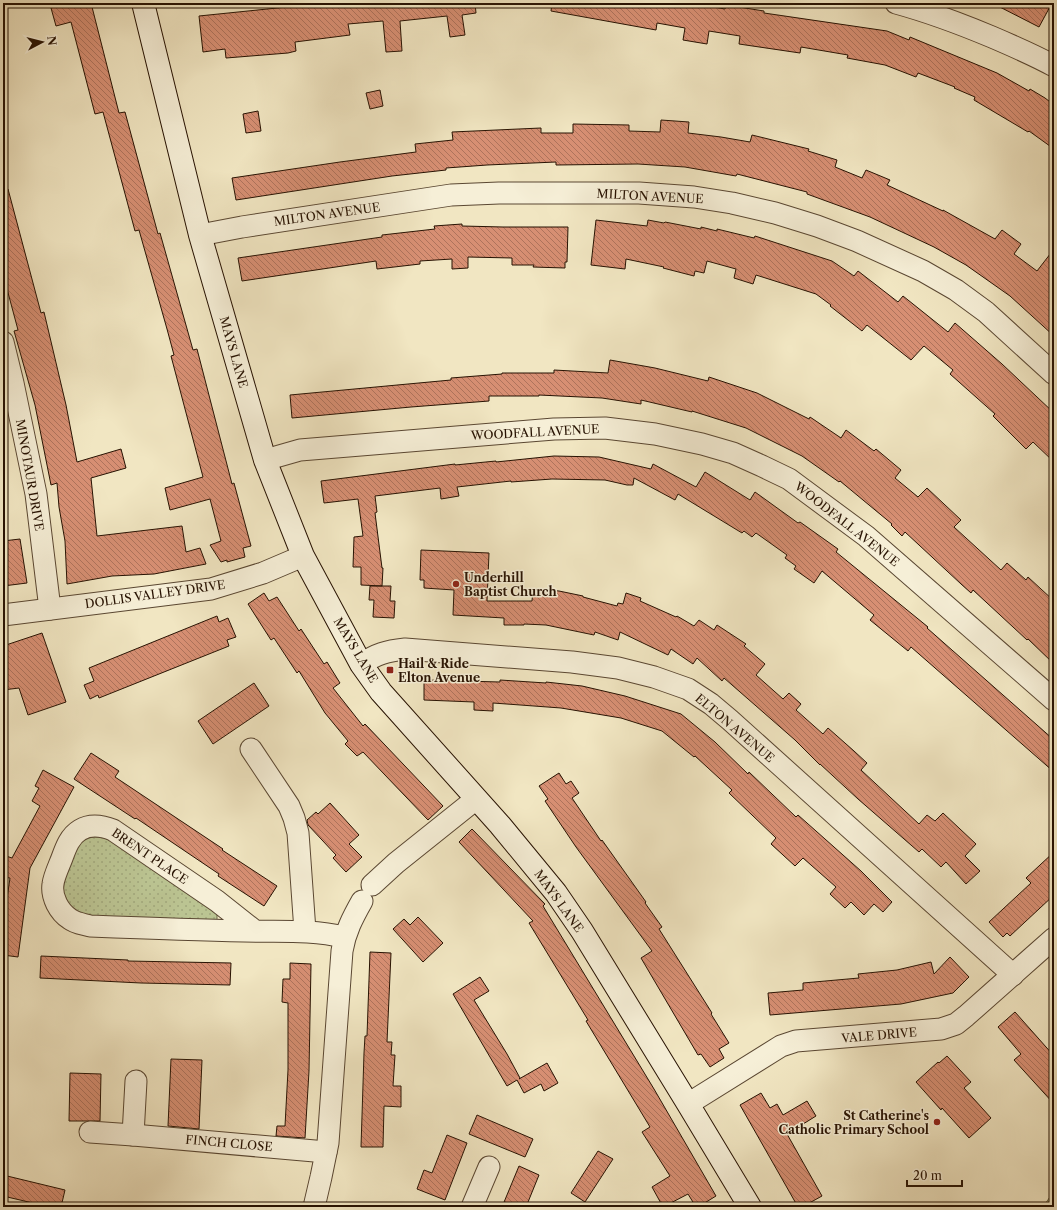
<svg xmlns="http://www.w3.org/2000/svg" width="1057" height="1210" font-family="'Libre Caslon Text',serif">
	<defs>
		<pattern id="green-dots" width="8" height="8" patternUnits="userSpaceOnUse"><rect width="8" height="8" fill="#bbc492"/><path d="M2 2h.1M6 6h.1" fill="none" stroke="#a1a77c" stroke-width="1.8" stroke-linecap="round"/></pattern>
		<pattern id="building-back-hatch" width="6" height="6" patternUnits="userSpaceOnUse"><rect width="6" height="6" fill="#d78f73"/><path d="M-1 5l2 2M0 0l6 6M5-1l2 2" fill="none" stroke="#ae735c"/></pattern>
	</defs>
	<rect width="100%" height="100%" fill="#f1e6c2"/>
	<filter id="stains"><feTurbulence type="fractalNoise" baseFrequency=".005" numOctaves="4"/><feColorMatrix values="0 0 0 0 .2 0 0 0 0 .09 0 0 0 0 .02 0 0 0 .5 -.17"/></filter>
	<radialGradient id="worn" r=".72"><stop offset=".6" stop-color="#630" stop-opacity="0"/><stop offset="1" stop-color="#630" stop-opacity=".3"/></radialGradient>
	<g fill="url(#green-dots)" stroke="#716b4a">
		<polygon points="94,837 102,837 123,846 217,911 217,919 215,922 86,918 75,913 63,895 64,881 68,862 81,842 89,838"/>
		<polygon points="1054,1191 1054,1207 1043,1207"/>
	</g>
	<g fill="url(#building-back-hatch)" stroke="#271202">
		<polygon points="69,3 91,3 119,113 125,112 158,234 160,233 193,350 197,349 232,484 234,483 251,546 243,548 245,557 227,562 227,560 221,562 210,545 221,541 210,499 170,510 165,488 203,477 171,356 174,355 167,329 139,230 135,231 103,112 95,114 71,22 56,26 51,8"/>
		<polygon points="326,3 475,3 476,13 462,15 465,35 450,37 447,16 400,21 402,51 386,52 383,21 348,24 350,35 295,42 296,51 288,53 226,58 225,49 203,52 199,16"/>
		<polygon points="552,3 691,3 725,9 726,5 764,11 764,13 887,31 909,40 910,37 997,73 1029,91 1030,89 1045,98 1054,105 1054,149 1029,131 1028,132 974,100 975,97 954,88 955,87 918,73 916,77 885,65 847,58 848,55 801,47 800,53 739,44 740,36 709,31 707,44 683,40 685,28 657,23 656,30 551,11"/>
		<polygon points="992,3 1052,3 1039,27"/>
		<polygon points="380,90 383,106 370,109 366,93"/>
		<polygon points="258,111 261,131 246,133 243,114"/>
		<polygon points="661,120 689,122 688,133 721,137 750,142 752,135 809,149 808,151 837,160 835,167 862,178 866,170 890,180 887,185 943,211 943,210 995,239 1002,230 1021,244 1014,254 1037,271 1054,249 1054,336 1010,296 966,265 934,247 870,217 807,194 807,192 737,174 736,176 685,167 638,164 556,165 556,162 487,165 446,168 446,170 392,176 236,200 232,178 340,162 416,152 415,144 453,140 452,132 541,128 541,133 573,133 573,124 629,125 629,131 660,132"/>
		<polygon points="8,189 41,313 44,312 66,405 77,462 121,449 126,468 91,478 97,536 182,526 186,552 200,548 206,564 154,574 112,576 67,584 65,541 59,507 57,483 51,485 35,405 14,331 18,330 3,274 3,190"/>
		<polygon points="596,220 647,226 648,220 664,223 665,222 701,229 701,227 717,231 717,229 754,238 755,236 832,261 854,276 858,271 898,302 903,296 948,332 955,323 1002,364 1054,413 1054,462 1033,442 1026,449 993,416 995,414 950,374 953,370 924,346 911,360 867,325 862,331 830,306 831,305 816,294 756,275 753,284 734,278 736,269 707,261 704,273 695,271 694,276 663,268 664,267 626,259 625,269 591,265"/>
		<polygon points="462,224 462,226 503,227 568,227 567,262 565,262 565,268 533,267 534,265 512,265 512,258 468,257 468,268 452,269 452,259 420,261 420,264 377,269 376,261 242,281 238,258 382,237 382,235 435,229 434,226"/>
		<polygon points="610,360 655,368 708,381 709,377 757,393 809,419 810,417 841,438 846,430 874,451 876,449 901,470 895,478 918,497 927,488 961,520 954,527 1001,570 1007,563 1026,580 1028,577 1054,601 1054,664 1028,639 1027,640 973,590 971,593 961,584 905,532 902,536 891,525 892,524 840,481 839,482 802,456 746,428 692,411 692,412 641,400 641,404 602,398 539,395 539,396 489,396 489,401 411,407 292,418 290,395 451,380 451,378 502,374 502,373 554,373 554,370 608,373"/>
		<polygon points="554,456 599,457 651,469 653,464 696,487 705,472 750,500 755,492 798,523 800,522 838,549 836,552 928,627 927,628 1054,740 1054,772 911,647 908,651 870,620 874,615 822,571 814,583 794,569 796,566 785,558 787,555 756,533 752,537 744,531 742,533 678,494 675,500 634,478 633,485 627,485 605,480 552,479 511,482 511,481 457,487 459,496 441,499 440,488 375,496 377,512 375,513 382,568 383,568 382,586 391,586 390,601 395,601 394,618 373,617 374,600 369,600 370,586 382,586 361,585 361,567 353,567 354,537 363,536 358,499 324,503 321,481 455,464 455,465 496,461 496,462"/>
		<polygon points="20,539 27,583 3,586 3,541"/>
		<polygon points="421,550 489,553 487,601 532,601 533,589 559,591 583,596 583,597 617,606 618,603 623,604 626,593 641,598 640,601 676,617 677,616 694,626 699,620 714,630 717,625 746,644 744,646 765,664 756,675 783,699 789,693 801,704 796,710 823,734 828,728 854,751 867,763 861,770 919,824 927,815 935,821 943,813 976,844 965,856 980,871 966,884 946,862 941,867 922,849 919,852 858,799 820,764 820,765 795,740 724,678 722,681 697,658 693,664 671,649 668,655 620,632 618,640 595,632 594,635 546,625 524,624 524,625 504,625 504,618 453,615 454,590 424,588 424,580 420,580"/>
		<polygon points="264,593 269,601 277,597 299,631 301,629 324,664 327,662 340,683 333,688 363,726 365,724 443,806 428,820 363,752 357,756 345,744 348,741 325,713 299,671 297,673 274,638 271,640 248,604"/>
		<polygon points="217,616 219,622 228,618 236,637 227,640 229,646 99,698 98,695 90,699 84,685 94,681 89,668"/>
		<polygon points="42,633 66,702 28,715 19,688 3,690 3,646"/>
		<polygon points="424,680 500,682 500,680 546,683 546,682 582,686 625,696 681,714 715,742 748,774 749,772 796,817 798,815 861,871 892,902 883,912 874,904 864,915 851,902 845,908 830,894 836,887 803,858 795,866 771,844 776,838 729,793 732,790 695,756 694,757 662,731 621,718 561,708 493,703 493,711 474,710 474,702 424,700"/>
		<polygon points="254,683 269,706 213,744 198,721"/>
		<polygon points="91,753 119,771 115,777 223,849 222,850 277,886 264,906 218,876 219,874 136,818 135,819 74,779"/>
		<polygon points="43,770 74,787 30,868 18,957 3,955 3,926 10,878 3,877 3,855 12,858 40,806 32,801 39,788 35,786"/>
		<polygon points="559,773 566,784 571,781 579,793 572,798 601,841 602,840 646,902 645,903 662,927 659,929 712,1013 711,1014 729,1043 719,1049 724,1058 710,1067 701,1054 698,1055 641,958 652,951 576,847 545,801 548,799 539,786"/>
		<polygon points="330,803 359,835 349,844 362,857 346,872 333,858 336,855 308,825 307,820 316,812 318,814"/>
		<polygon points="472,829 545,904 543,906 654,1089 716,1196 698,1207 696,1207 688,1194 663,1207 652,1187 670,1176 642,1132 650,1127 586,1021 588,1020 529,923 533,921 459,842"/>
		<polygon points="1054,852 1054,895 1010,936 1007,933 1003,937 989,922 1031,883 1026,878"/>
		<polygon points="418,917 443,943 423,962 393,929 404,919 410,925"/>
		<polygon points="370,952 391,953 387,1042 392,1042 391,1055 395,1055 393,1086 401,1086 401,1107 384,1106 383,1147 361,1147 364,1053 365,1036 367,1036"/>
		<polygon points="41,956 128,960 128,961 231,963 230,985 141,983 40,978"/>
		<polygon points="950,957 969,977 953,993 901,1004 770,1015 768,993 803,990 803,983 859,978 858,974 897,970 931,962 934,974"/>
		<polygon points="290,963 311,964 309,1071 305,1138 276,1136 277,1126 285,1126 288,1070 288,1003 282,1002 283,979 290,979"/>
		<polygon points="480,977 489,991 474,1000 507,1054 520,1078 519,1079 547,1063 558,1083 544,1091 541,1084 524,1093 517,1080 507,1086 453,994"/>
		<polygon points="1015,1012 1054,1056 1054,1104 1014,1060 1021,1054 998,1027"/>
		<polygon points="947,1056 971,1082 964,1088 991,1118 969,1138 942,1108 941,1110 916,1082 938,1062 939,1063"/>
		<polygon points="171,1059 202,1060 199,1129 168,1126"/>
		<polygon points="70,1073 101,1074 100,1121 69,1121"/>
		<polygon points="761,1093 770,1108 777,1104 783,1115 807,1101 816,1116 787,1134 822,1196 802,1207 798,1207 740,1105"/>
		<polygon points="477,1115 533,1139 525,1157 469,1134"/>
		<polygon points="447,1135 467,1143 445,1200 417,1189 424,1170 432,1173"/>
		<polygon points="598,1151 613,1159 585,1202 571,1193"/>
		<polygon points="519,1166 539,1175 526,1207 502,1207"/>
		<polygon points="3,1175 65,1190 61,1207 50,1207 3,1196"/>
	</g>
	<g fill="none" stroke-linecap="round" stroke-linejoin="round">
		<g stroke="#5a4732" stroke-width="23">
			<g id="street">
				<path d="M896,3C929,12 961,24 992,37C1013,46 1034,55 1054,66"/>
				<polyline points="200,235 242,227 451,195 499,193 639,193 694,197 732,203 775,213 817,226 857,241 923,271 956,290 986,312 1054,374"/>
				<polyline points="3,342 13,383 36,494 50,609"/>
				<polyline points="265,460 300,450 554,429 605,428 655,434 702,444 733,453 762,466 789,479 866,536 1054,700"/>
				<polyline points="3,615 211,589 263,573 303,556"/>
				<path d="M361,664C377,654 386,651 405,649L572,662L618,668L654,677L688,689L711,704L730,720L1013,975"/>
				<polyline points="251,749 289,806 294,818 298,833 305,931"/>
				<polyline points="372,885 396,863 476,799"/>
				<path d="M255,931L217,901L113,830C103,826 90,824 80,830C70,836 66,847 62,858C59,866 54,876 53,884C51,897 59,912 70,919C75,923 83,924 90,926C141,928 192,930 244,931C277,932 311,929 344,937"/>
				<polyline points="688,1104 781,1046 796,1041 941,1029 956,1024 966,1016 1054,938"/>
				<polyline points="90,1132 133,1135 326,1152"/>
				<polyline points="133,1135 136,1081"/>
				<path d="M314,1207L321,1177L328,1143L342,951C345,932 353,917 362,901"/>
				<polyline points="472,1207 489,1167"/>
			</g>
		</g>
		<g stroke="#271202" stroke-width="24">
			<polyline id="secondary" points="143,3 200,235 265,460 303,556 361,664 381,692 500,825 556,893 582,931 688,1104 750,1207"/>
		</g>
		<use href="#street" stroke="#f6efd7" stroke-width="21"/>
		<use href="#secondary" stroke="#f6efd7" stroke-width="22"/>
	</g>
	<g fill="#8f2418" stroke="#f6efd7" stroke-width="1.5">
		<circle cx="456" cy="584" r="4"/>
		<rect x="386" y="666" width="8" height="8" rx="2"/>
		<circle cx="937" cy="1122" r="4"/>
	</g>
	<g text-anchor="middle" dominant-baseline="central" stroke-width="3" stroke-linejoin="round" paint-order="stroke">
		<g font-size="12" fill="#271202" stroke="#f6efd7">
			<text transform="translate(650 196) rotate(3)">MILTON AVENUE</text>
			<text transform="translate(327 214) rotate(-8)">MILTON AVENUE</text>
			<text transform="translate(234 352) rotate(74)">MAYS LANE</text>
			<text transform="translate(535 432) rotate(-3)">WOODFALL AVENUE</text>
			<text transform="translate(30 475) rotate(80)">MINOTAUR DRIVE</text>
			<text transform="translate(847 524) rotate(38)">WOODFALL AVENUE</text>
			<text transform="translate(155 594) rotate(-8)">DOLLIS VALLEY DRIVE</text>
			<text transform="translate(356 650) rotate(59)">MAYS LANE</text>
			<text transform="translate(735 728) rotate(40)">ELTON AVENUE</text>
			<text transform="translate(150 856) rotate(34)">BRENT PLACE</text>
			<text transform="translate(559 901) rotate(54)">MAYS LANE</text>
			<text transform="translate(879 1035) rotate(-5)">VALE DRIVE</text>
			<text transform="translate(229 1143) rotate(5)">FINCH CLOSE</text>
		</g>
		<g font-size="12" font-weight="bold" fill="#271202" stroke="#f6efd7" text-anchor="start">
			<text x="464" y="577">Underhill<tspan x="464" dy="14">Baptist Church</tspan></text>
			<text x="398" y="663">Hail &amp; Ride<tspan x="398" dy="14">Elton Avenue</tspan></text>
			<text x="929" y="1115" text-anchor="end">St Catherine's<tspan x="929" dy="14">Catholic Primary School</tspan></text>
		</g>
	</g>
	<rect width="1057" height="1210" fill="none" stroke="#f1e6c2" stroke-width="16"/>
	<rect x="4" y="4" width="1049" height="1202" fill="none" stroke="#271202" stroke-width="2"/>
	<rect x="8" y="8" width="1041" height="1194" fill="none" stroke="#271202"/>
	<g transform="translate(42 42) rotate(83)" stroke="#f6efd7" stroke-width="3" paint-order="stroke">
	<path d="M0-3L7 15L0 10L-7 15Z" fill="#271202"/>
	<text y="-6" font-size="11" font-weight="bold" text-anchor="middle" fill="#271202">N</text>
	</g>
	<path d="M907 1180v6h55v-6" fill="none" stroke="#271202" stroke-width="2"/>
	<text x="913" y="1180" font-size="12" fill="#271202" stroke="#f6efd7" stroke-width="3" paint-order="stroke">20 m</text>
	<rect width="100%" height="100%" filter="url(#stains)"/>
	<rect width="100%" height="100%" fill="url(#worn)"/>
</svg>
